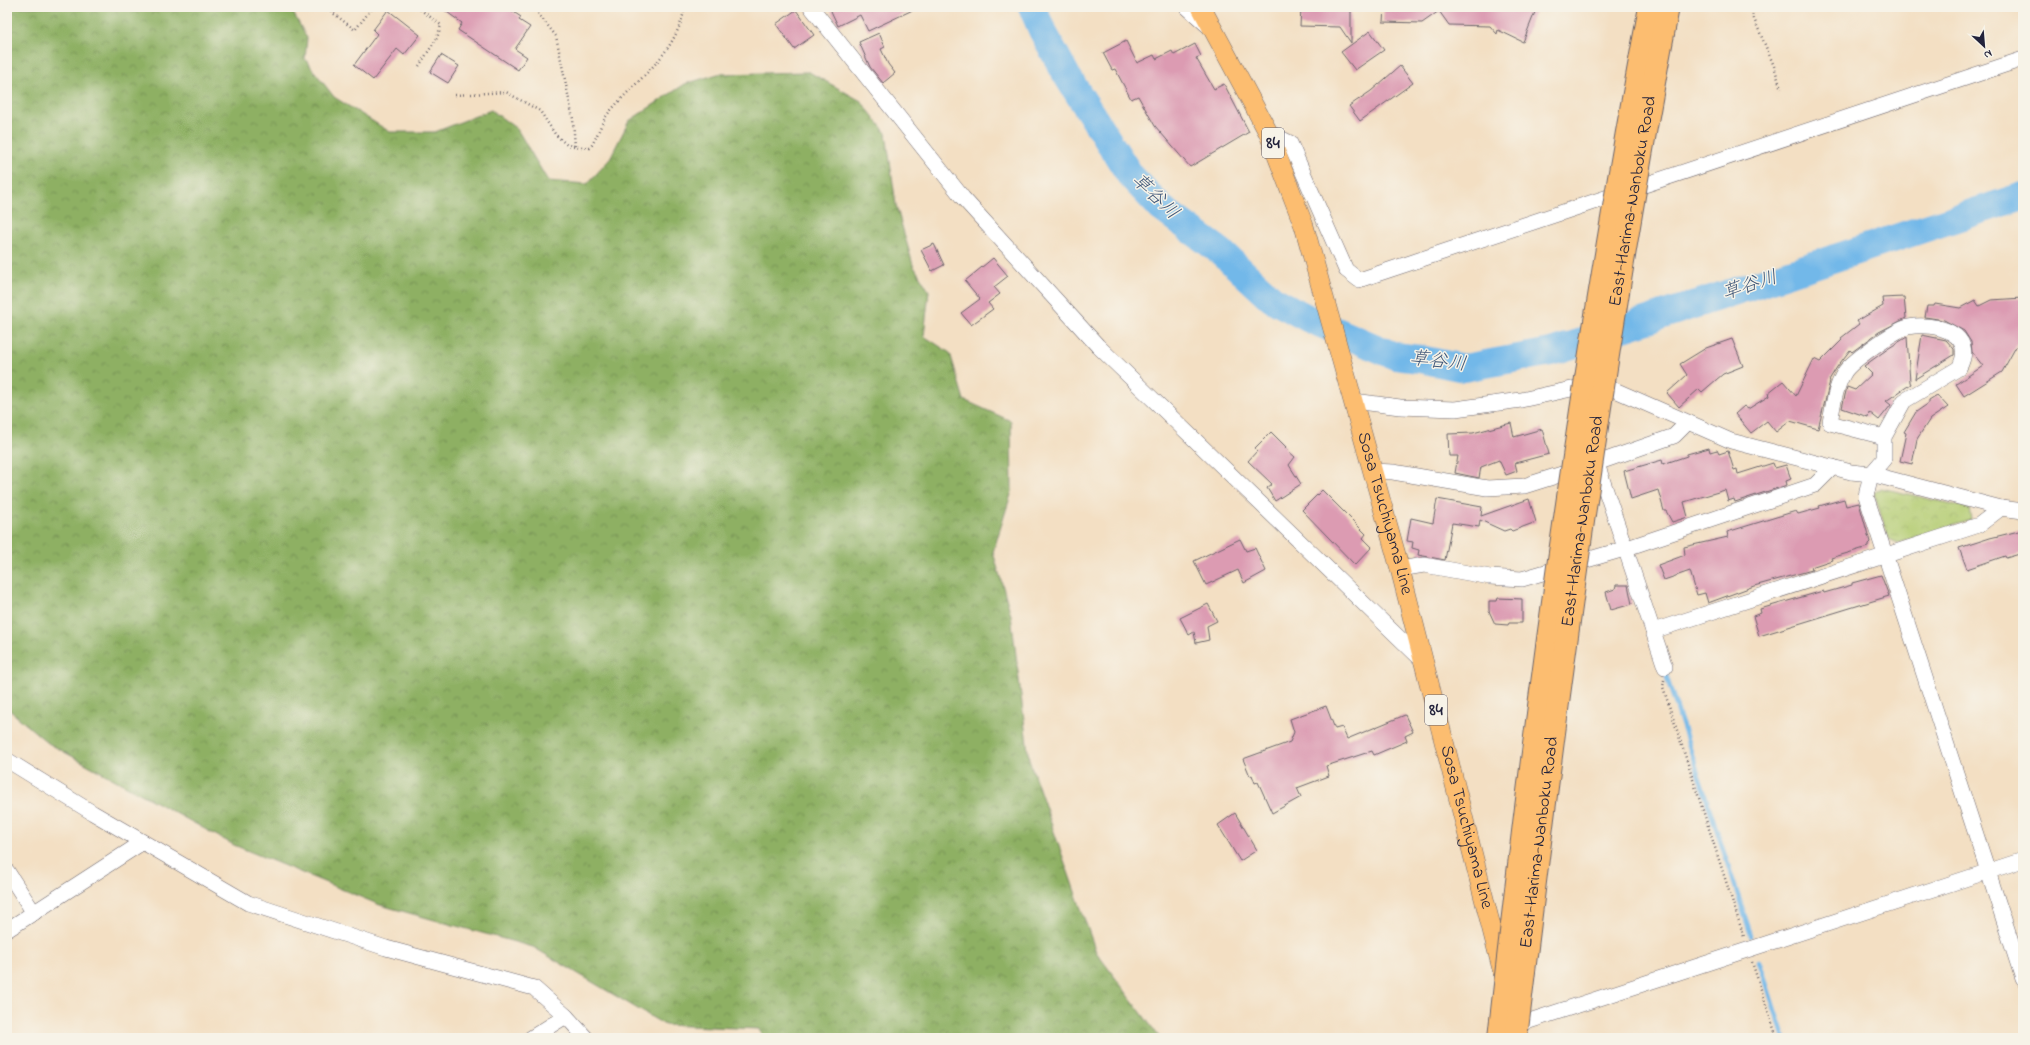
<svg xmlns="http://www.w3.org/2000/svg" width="2030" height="1045" font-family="'Indie Flower','Klee One',sans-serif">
	<defs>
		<pattern id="forest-crowns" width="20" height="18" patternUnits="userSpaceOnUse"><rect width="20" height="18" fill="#8eb063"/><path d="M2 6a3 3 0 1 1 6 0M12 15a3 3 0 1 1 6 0" fill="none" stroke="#748f53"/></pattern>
		<pattern id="park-crowns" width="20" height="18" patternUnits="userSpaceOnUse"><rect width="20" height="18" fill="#b3cc71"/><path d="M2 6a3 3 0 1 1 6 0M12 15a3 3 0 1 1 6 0" fill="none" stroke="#9aaf63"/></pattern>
	</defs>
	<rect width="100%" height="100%" fill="#f7f3e8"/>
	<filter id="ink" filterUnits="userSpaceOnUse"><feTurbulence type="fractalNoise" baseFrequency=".025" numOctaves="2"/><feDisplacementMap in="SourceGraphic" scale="8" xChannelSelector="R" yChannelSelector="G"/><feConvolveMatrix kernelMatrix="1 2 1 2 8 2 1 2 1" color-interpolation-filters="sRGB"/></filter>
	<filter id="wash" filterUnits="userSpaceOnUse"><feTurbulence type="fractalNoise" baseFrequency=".012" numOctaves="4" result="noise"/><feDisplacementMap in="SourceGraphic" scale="16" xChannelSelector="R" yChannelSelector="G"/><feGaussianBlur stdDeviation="0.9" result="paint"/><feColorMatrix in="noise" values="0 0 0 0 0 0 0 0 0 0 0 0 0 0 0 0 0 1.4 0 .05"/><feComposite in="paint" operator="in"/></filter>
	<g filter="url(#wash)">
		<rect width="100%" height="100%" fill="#f3dfc3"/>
		<polygon fill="url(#forest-crowns)" stroke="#58694f" points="7,7 290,7 307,38 305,59 334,97 390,132 435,132 491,110 517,129 548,181 587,184 609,160 629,121 685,84 718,74 809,72 861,101 886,133 896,205 913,265 929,291 924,336 950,353 964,400 1011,421 1012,491 993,552 1011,615 1029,760 1096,952 1160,1038 763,1038 759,1029 665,1025 533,947 380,905 234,845 48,743 7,708"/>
		<polygon fill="url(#park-crowns)" stroke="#6a7756" points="1881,488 1969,508 1971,520 1898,543 1889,539 1874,493"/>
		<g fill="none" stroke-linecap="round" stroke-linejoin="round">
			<g stroke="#72b8e9" stroke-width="4.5">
				<polyline points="1666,675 1751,935"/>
				<polyline points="1759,961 1784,1038"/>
			</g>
			<polyline stroke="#72b8e9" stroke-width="28" points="1032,7 1042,30 1067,76 1130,175 1161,208 1220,251 1272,299 1309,319 1395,356 1420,359 1464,368 1551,352 2023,196"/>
		</g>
		<g id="blocks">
			<g fill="#dc9bb2">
				<polygon points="440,7 506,7 521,17 519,20 530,27 515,49 527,57 518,70 458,30 462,23"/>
				<polygon points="839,7 919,7 868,31 860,15 838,26 831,11"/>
				<polygon points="1301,7 1351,7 1351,43 1340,27 1300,26"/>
				<polygon points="1384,7 1537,7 1523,42 1498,30 1497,34 1490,26 1449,25 1439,11 1422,23 1383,22"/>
				<polygon points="388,10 420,35 404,55 397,49 373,80 354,65 377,34 373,30"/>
				<polygon points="796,10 814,35 794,49 776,24"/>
				<polygon points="1370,31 1384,50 1355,70 1341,52"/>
				<polygon points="879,33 885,47 881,49 888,64 895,73 883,83 870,67 859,42"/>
				<polygon points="1126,41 1137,63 1154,55 1156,59 1172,51 1174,55 1195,44 1201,56 1196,58 1214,89 1224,84 1249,132 1190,167 1155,126 1138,96 1131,99 1115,69 1112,70 1103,53"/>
				<polygon points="441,55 459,66 448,83 430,72"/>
				<polygon points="1400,66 1413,83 1360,121 1349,106 1371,91"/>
				<polygon points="934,244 944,265 932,271 921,250"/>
				<polygon points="993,258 1008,276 994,287 1000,294 988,303 993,309 971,325 961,313 980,299 965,281"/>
				<polygon points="1904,297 1906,318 1879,332 1852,352 1850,350 1837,367 1829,380 1830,381 1818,429 1790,421 1776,432 1767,421 1751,433 1735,414 1744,406 1748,409 1769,396 1768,393 1783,381 1796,396 1814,359 1820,362 1842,340 1841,338 1859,324 1857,321 1883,306 1882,298"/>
				<polygon points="2023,298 2023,334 2002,372 1964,396 1956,384 1983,366 1972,352 1971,342 1964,331 1944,320 1925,317 1927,306 1934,306 1935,304 1960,308 1975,300 1979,306 1991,300"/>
				<polygon points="1922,335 1946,340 1954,349 1954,355 1915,379"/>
				<polygon points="1907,337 1910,382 1911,384 1886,401 1891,405 1879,420 1869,412 1868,417 1842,408 1847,387 1855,390 1872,374 1864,366 1889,348"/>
				<polygon points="1732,339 1743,366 1723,374 1702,392 1699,389 1679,407 1667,393 1687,375 1680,364 1706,348"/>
				<polygon points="1937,395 1948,407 1930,419 1917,439 1912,464 1900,461 1906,433 1904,432 1916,412 1929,403 1929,400"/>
				<polygon points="1511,423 1514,437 1542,429 1549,454 1515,463 1517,471 1506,475 1499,460 1481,467 1479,478 1455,473 1458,456 1449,456 1448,434 1473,433"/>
				<polygon points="1271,432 1286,447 1285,448 1295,457 1289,465 1301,484 1275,501 1267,488 1272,484 1248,461 1257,451 1255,448"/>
				<polygon points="1709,448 1710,452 1717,450 1719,454 1728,451 1734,470 1737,469 1738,474 1773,463 1775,468 1786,465 1791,479 1786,481 1787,485 1735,502 1734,499 1728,501 1725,490 1684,502 1688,517 1672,522 1666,511 1664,511 1658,490 1631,499 1624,471 1662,460 1663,464 1687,456 1687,454"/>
				<polygon points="1322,490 1366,534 1363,538 1372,547 1355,565 1302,510"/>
				<polygon points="1437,499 1482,507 1481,516 1529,499 1536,522 1512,531 1510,529 1504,531 1480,520 1479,527 1452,523 1445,560 1418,555 1419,550 1412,548 1413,542 1407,541 1411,518 1433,523"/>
				<polygon points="1844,499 1846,506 1859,503 1870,542 1868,544 1868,547 1831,558 1832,560 1811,567 1812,570 1754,586 1708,603 1705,593 1697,595 1690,571 1664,580 1658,565 1685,555 1684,547 1728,537 1727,532 1796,511 1798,514 1820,508 1819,506"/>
				<polygon points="2023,530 2023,553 2006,558 2005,556 1967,569 1959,548 1990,538"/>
				<polygon points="1240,539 1246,551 1255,548 1266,571 1244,583 1238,570 1206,585 1194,561"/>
				<polygon points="1881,575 1889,596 1759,636 1753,616 1761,613 1760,609 1823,591 1824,593 1852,585 1852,583"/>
				<polygon points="1616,585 1628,585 1632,604 1611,610 1606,592 1615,589"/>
				<polygon points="1498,598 1522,599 1522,623 1509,623 1508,625 1495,624 1489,611 1489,601 1497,601"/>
				<polygon points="1208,604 1217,621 1207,626 1209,640 1196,643 1194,632 1189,635 1180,618"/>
				<polygon points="1326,706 1335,729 1342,727 1347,739 1405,715 1413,732 1405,736 1407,741 1374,755 1372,751 1326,766 1329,776 1297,788 1301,797 1272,813 1258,782 1255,783 1252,775 1250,776 1243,759 1290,742 1294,732 1290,719"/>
				<polygon points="1235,813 1257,850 1240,861 1218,825"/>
			</g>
		</g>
	</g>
	<g filter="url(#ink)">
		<use href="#blocks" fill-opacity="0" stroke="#6b646b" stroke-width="1"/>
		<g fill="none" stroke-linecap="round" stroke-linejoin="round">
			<g stroke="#6b646b" stroke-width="16">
				<g id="minor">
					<polyline points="811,7 963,198 1098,346 1423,661"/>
					<polyline points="1187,7 1207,25"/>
					<polyline points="1268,132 1290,143 1346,270 1359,280 2023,59"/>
					<polyline points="1354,401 1400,407 1455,409 1521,400 1599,383 1731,441 1851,472 1871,474 2001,508 2023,511"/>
					<path d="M1884,437L1830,423C1833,406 1835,388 1844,373C1850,362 1895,330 1908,327C1935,322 1978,333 1959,368L1904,401L1884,437V459L1871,474L1866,496L2023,979"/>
					<polyline points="1595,458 1665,667"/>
					<polyline points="1374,471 1393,472 1487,488 1524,486 1597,463 1674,436 1687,423"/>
					<polyline points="1400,569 1424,565 1490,577 1522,579 1624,549 1815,485 1833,467"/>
					<polyline points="1653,631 1979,525 2001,508"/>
					<polyline points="7,760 93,813 248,903 386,948 534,988 566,1016 586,1038"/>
					<polyline points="7,871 34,913"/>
					<polyline points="7,930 143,842"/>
					<polyline points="1511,1027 2023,860"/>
					<polyline points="531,1038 566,1016"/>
				</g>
			</g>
			<g stroke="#6b646b" stroke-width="20">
				<g id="major">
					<path id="s1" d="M1201,7L1268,132L1304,226L1400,569L1504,977"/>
				</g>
			</g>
			<g stroke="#6b646b" stroke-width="2.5" stroke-dasharray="1 3" stroke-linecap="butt">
				<polyline points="330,7 333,13 355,30 373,7"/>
				<polyline points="417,7 441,25 437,38 419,66"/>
				<polyline points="533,7 556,36 573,119 575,147"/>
				<polyline points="1749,7 1774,66 1781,89"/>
				<path d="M455,95L506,92L540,111L555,134L567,145L590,148C597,138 600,125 607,115C637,78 675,57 685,7"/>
				<polyline points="1664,680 1663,687 1744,937"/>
				<polyline points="1752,962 1777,1038"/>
			</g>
			<use href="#minor" stroke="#fff" stroke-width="15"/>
			<use href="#major" stroke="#fcbd6f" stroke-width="19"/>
			<g stroke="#6b646b" stroke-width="24" stroke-linecap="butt">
				<g id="highway-bridge">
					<path d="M1499,1038C1537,693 1585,349 1650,7"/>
					<path id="s2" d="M1516,1038C1557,693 1603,349 1668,7"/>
				</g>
			</g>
			<use href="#highway-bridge" stroke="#fcbd6f" stroke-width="22"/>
		</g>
	</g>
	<g text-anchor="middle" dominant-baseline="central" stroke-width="3" stroke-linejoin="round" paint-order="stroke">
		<g fill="#f7f3e8" stroke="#62616f" stroke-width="1">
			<rect x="1262" y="128" width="22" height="30" rx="3"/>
			<rect x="1425" y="695" width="22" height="30" rx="3"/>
		</g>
		<g font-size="17" font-weight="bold" fill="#22223b">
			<text x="1273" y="143">84</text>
			<text x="1436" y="710">84</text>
		</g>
		<g font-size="18" fill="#22223b" stroke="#f7f3e8">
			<text stroke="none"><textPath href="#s2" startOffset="845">East-Harima-Nanboku Road</textPath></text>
			<text stroke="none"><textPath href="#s1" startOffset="541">Sosa Tsuchiyama Line</textPath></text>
			<text stroke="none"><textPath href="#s2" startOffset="521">East-Harima-Nanboku Road</textPath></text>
			<text stroke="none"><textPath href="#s1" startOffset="865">Sosa Tsuchiyama Line</textPath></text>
			<text stroke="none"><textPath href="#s2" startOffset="197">East-Harima-Nanboku Road</textPath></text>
		</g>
		<g font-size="19" font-style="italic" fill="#3e5678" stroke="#f7f3e8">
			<text transform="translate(1155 197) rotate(44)">草谷川</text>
			<text transform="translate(1750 286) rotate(-18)">草谷川</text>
			<text transform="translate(1438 362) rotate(7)">草谷川</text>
		</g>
	</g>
	<rect width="2030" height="1045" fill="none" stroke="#f7f3e8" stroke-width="24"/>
	<g transform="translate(1984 46) rotate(154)" stroke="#f7f3e8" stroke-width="3" paint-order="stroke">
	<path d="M0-3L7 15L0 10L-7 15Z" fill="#22223b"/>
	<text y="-6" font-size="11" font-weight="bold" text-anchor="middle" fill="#22223b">N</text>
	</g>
</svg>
